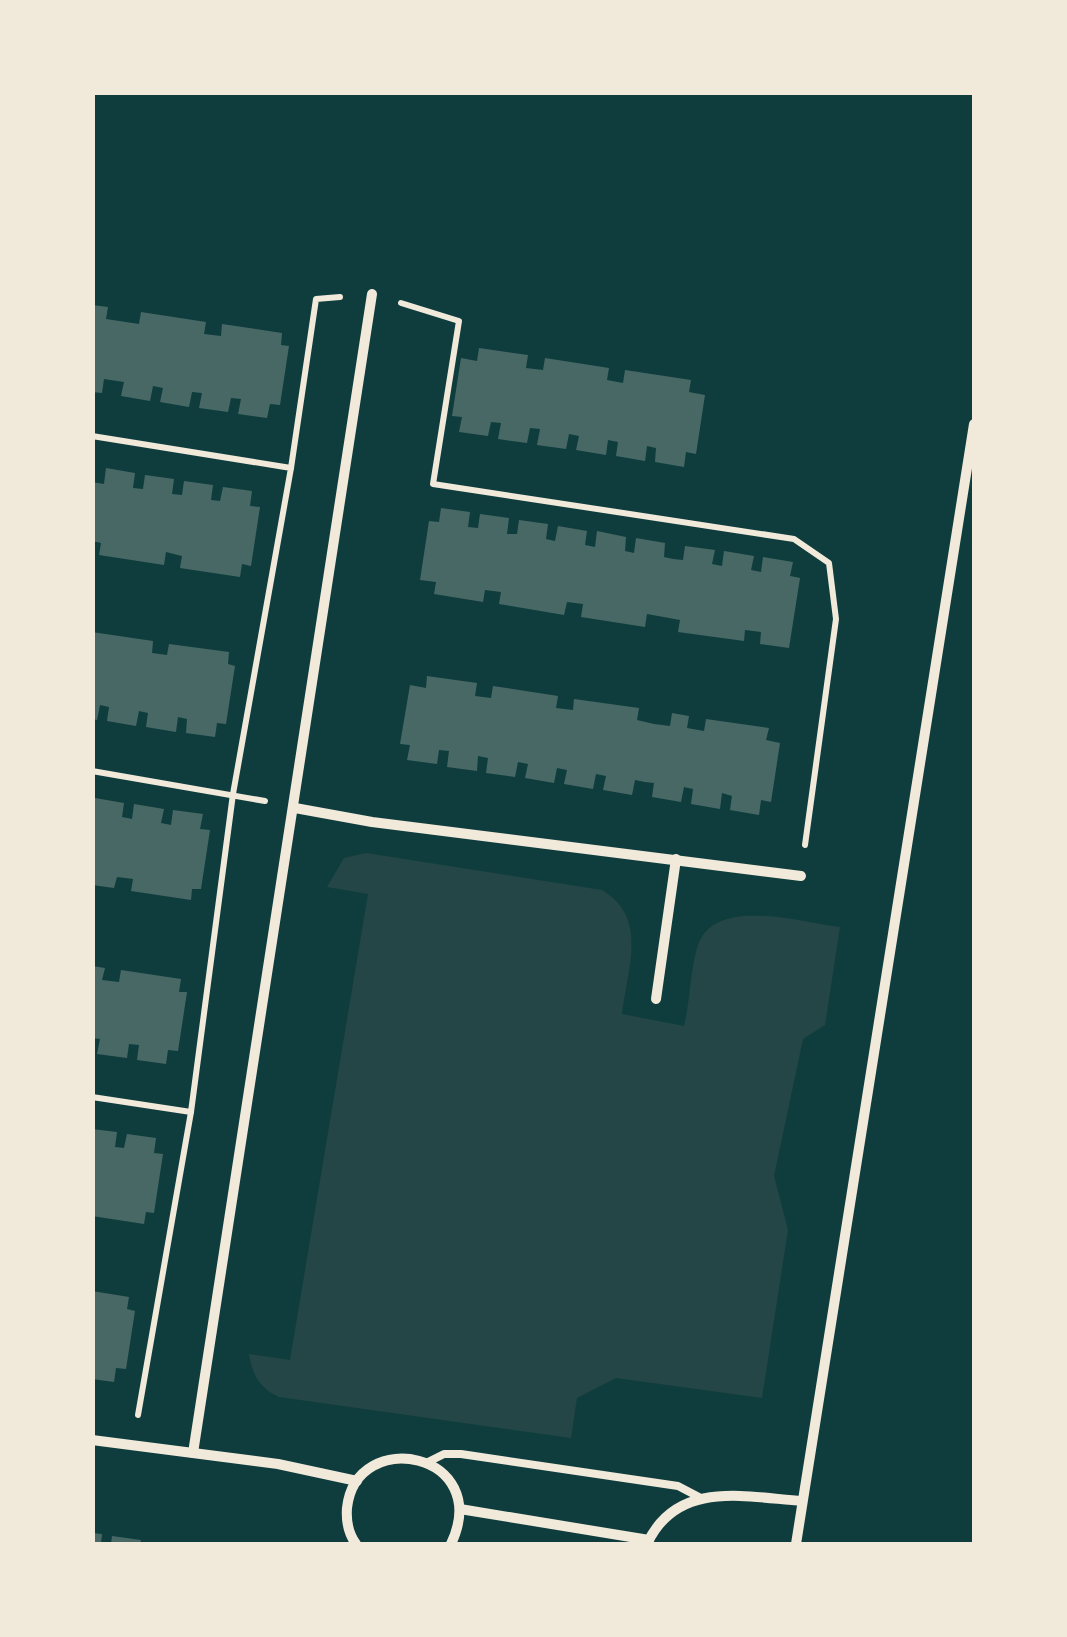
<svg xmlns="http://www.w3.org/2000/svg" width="1067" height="1637" font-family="Overpass,sans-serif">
	<rect width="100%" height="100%" fill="#0f3d3e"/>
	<path fill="#244646" d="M366,853L602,890C649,918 627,969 622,1014L684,1026C690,1002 690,973 697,948C712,894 801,923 840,927L825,1025L803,1039L774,1176L788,1230L762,1398L616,1378L577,1398L571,1438L279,1397C260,1389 252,1374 249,1354L290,1360L368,894L327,887L344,858Z"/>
	<g fill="#486865">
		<polygon points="92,305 108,307 106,319 139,324 141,312 206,322 204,334 221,336 222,324 282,333 281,345 289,346 280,405 270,404 267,418 238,414 241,399 231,398 228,412 199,408 202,393 192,392 189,407 160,402 163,388 153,386 150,401 121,396 124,382 104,379 102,393 92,392"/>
		<polygon points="479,348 528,355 526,368 543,370 545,358 609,368 607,380 623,383 625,370 691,380 689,392 705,395 696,454 686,452 684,467 655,462 656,448 647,446 645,461 616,456 618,442 608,440 606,455 576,450 579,436 569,434 566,449 537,445 540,429 530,428 527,443 498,439 501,423 491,422 488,436 459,432 462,417 452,416 461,358 477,361"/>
		<polygon points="106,468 135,473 133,488 143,489 145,475 174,479 172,494 182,495 184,481 213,485 211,500 220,501 223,487 252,491 250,506 260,507 251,566 242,564 240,577 180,568 182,556 166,552 164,565 99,555 101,543 92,541 92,482 104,484"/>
		<polygon points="441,508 470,512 468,527 478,528 480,514 509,518 507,534 517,534 519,520 548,524 546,539 555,541 558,526 587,531 585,545 595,547 597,531 626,537 625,551 634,553 636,538 665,543 664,557 673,559 683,560 685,546 715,550 712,564 722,566 724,551 754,556 751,570 761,572 763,557 793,562 790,576 800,578 789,648 760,644 761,632 745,630 744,641 678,632 680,620 647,614 645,627 581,617 583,604 567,602 564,615 499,604 501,592 485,590 483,602 434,594 436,582 420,580 429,521 439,522"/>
		<polygon points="92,632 153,641 152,653 167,655 169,644 229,652 228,664 235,666 226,724 217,723 215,737 186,733 187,719 178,717 176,732 146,727 148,713 139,711 136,726 107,721 109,707 100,705 97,720 92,719"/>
		<polygon points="427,676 477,683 475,696 491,698 493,686 558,696 556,708 573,710 574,699 639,708 637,720 654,724 670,726 672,713 689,716 687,728 704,731 706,719 769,728 766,740 780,743 771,802 761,800 759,815 730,810 732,796 722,793 720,809 691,804 693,789 684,787 681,802 652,797 654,783 645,782 635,780 632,795 603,790 606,776 596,774 593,789 564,784 567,770 557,768 554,783 525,778 528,764 518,762 515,777 486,773 488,758 478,756 477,771 447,767 449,751 439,750 437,764 407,760 410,745 400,744 410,685 426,688"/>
		<polygon points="95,798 124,803 122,817 132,819 134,804 164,809 161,823 171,825 173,810 203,814 200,829 210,830 201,889 192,889 191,900 131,891 133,879 117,877 114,888 92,885"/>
		<polygon points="92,966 105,968 102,980 119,982 121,970 181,979 179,992 187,992 178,1051 168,1050 166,1064 137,1060 139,1045 129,1044 127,1058 97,1054 100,1039 92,1038"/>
		<polygon points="92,1129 117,1132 115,1147 124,1148 127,1134 156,1138 154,1153 163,1154 154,1213 146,1212 144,1224 92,1216"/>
		<polygon points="92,1291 129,1297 127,1309 135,1311 126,1369 116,1368 114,1382 92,1379"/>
		<polygon points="92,1533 102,1534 101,1544 92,1544"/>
		<polygon points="112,1536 141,1540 140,1544 111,1544"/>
	</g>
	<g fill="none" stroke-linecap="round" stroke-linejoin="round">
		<g stroke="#f1e9da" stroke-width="6">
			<polyline points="401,303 459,321 433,484 794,539 829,563 836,619 805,845"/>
			<polyline points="92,436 291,468 233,794 191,1112 138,1415"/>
			<polyline points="291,468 316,299 340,297"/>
			<polyline points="92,771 265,801"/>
			<polyline points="92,1097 191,1112"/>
		</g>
		<polyline stroke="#f1e9da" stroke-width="8" points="428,1462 444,1454 461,1454 678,1486 699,1497"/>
		<g stroke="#f1e9da" stroke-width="10">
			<polyline points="295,808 372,822 801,876"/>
			<polyline points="656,999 676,859"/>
			<polyline points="92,1440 278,1464 357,1481"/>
			<polyline points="193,1453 372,294"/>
			<polyline points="460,1509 649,1540"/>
			<path d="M648,1542C678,1480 745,1497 802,1501"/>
			<path d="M356,1544C348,1533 346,1521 347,1508C356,1425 494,1453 451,1544"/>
			<polyline points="796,1544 974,424"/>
		</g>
	</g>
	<rect width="1067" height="1637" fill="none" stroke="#f1e9da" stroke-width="190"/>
</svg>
